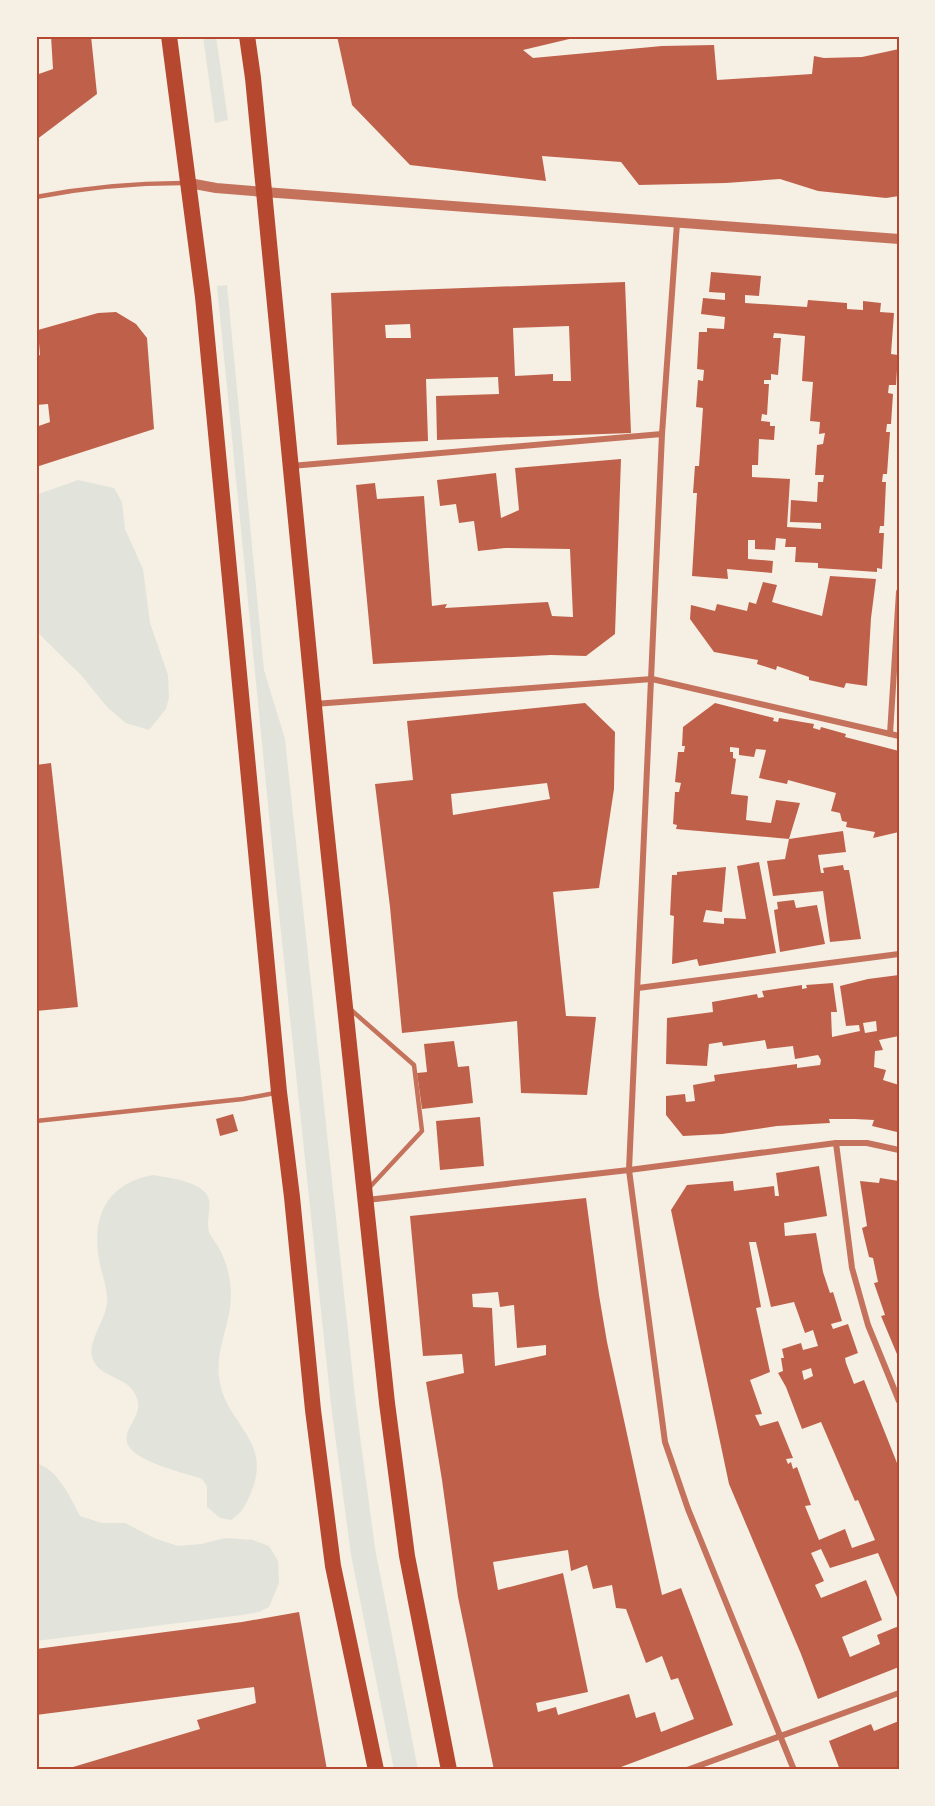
<svg xmlns="http://www.w3.org/2000/svg" width="935" height="1806" font-family="'Open Sans',sans-serif">
	<rect width="100%" height="100%" fill="#f6efe4"/>
	<g fill="#e2e4dc">
		<polygon points="203,36 216,36 228,120 215,123"/>
		<polygon points="227,285 264,670 285,739 356,1406 375,1548 418,1770 394,1770 351,1555 331,1405 275,876 217,286"/>
		<polygon points="78,480 114,488 122,502 125,529 143,569 150,623 168,675 169,697 166,709 149,730 126,723 108,708 81,675 36,631 36,495"/>
		<path d="M153,1175C168,1178 205,1181 209,1200C211,1210 206,1222 209,1232C211,1237 216,1243 219,1248C227,1263 231,1279 231,1296C231,1323 215,1351 219,1377C224,1425 275,1439 250,1495C245,1506 242,1513 231,1520L220,1518L207,1507V1486L202,1479C185,1473 136,1462 128,1445C121,1430 141,1418 138,1402C132,1375 102,1380 93,1360C86,1343 105,1322 107,1303C108,1288 101,1273 99,1259C91,1214 109,1183 153,1175Z"/>
		<path d="M36,1463C58,1469 70,1497 80,1516L102,1523H125L154,1538L178,1546L201,1544L225,1538L253,1540L269,1546L278,1561L279,1583L269,1607L259,1612L242,1615L36,1641Z"/>
	</g>
	<g fill="#bf614a" fill-rule="evenodd">
		<polygon points="51,36 91,36 97,94 36,140 36,75 53,69"/>
		<polygon points="337,36 582,36 523,50 533,58 662,46 714,45 717,80 812,74 814,56 824,58 862,57 899,49 899,196 886,198 818,191 780,179 726,183 639,185 621,162 542,156 546,181 410,165 352,105"/>
		<path d="M711,272L761,276L759,296L745,295V303L807,307L808,300L847,303V309L863,310V301L881,303L880,312L894,313L891,354L898,355L896,385H889L888,393L893,394L891,424H887L886,432H890L887,474H883L882,482H886L884,526H880L879,533H884L882,569L877,568V572L818,568V563L795,562L796,547H785L786,539L776,538L775,550L755,549V540H748V559L773,561L772,573L727,569L728,579L692,576L697,493H693L695,466H699L703,408L696,407L698,380L703,381L704,370L697,369L699,332H707V328L724,329L725,317L701,314L703,298L725,300V293L709,292ZM774,333L805,336L802,381L813,382L810,421L820,422L819,434L825,433L823,444L817,445L815,475H824L823,482H818L817,502L791,500L790,522L821,523V529L787,527L790,479L752,477V465H758L759,439L774,440L775,426H770V422L761,421L762,414L767,415L769,384H764V380H771V374L778,375L781,338H773Z"/>
		<path d="M625,282L631,433L437,440L436,396L499,394L498,377L426,379L428,441L337,445L331,293ZM410,324L411,338H386L385,325ZM569,326L571,381H553V374L515,376L513,328Z"/>
		<polygon points="116,312 136,324 147,338 154,429 36,467 36,427 50,422 48,404 36,405 36,356 40,355 38,330 98,313"/>
		<polygon points="621,459 615,634 586,656 551,655 373,664 356,485 375,483 377,499 424,496 432,606 447,604 445,608 548,602 552,616 573,617 570,549 505,548 478,551 474,521 459,523 456,504 440,506 437,480 496,473 501,518 519,510 515,468"/>
		<polygon points="830,576 876,579 871,618 867,686 846,683 844,688 809,680 809,677 777,666 776,670 757,664 758,660 714,652 690,619 691,605 715,611 717,604 747,611 749,602 756,604 763,582 777,585 772,602 822,616"/>
		<path d="M585,703L615,732L614,789L599,888L553,892L566,1016L596,1017L587,1095L521,1093L517,1021L402,1033L390,907L375,784L413,780L407,721ZM547,783L550,799L453,815L451,794Z"/>
		<polygon points="715,703 774,718 773,721 778,722 779,718 814,724 813,728 820,730 821,727 846,734 845,737 899,751 899,832 873,838 875,832 846,827 847,822 842,821 840,813 831,811 836,793 788,780 787,784 759,778 766,750 756,749 754,757 739,755 739,748 730,747 730,752 733,752 733,758 736,759 731,794 748,796 746,820 771,823 776,800 800,803 789,839 676,829 677,825 673,824 675,792 679,792 681,783 675,782 678,752 684,752 685,746 682,746 683,727"/>
		<polygon points="51,763 78,1007 36,1011 36,765"/>
		<polygon points="843,831 846,852 818,855 821,873 824,873 823,868 843,865 844,870 849,870 861,939 830,942 823,891 773,896 767,861 785,859 789,839"/>
		<polygon points="759,862 776,953 699,966 697,959 672,964 674,916 670,915 672,875 677,875 677,872 726,867 722,912 706,910 703,922 724,924 724,918 746,919 737,866"/>
		<polygon points="794,900 796,908 817,905 825,944 780,952 774,910 778,909 777,902"/>
		<path d="M899,975V1036L879,1040L883,1050L875,1051L874,1067L886,1070L883,1080L899,1085V1126L897,1132L872,1126L874,1120L855,1119H829L830,1123L777,1126L722,1134L683,1136L666,1115V1096L685,1094L686,1102L695,1101L693,1085L715,1081L714,1075L797,1064V1068L820,1065L821,1060L818,1055L795,1059L793,1046L767,1049L765,1040L723,1046L722,1042L709,1044L707,1066L666,1064L667,1018L713,1012L712,1002L757,994L758,998L764,997L762,991L802,985V989L807,988L806,985L833,983L837,1012H831L832,1037L860,1031L859,1025L846,1026L840,986L868,979ZM876,1021L877,1031L865,1033L863,1023Z"/>
		<polygon points="454,1041 458,1067 469,1066 473,1103 422,1109 417,1073 427,1072 424,1044"/>
		<polygon points="233,1114 238,1131 220,1136 216,1119"/>
		<polygon points="480,1117 484,1166 440,1170 436,1121"/>
		<path d="M819,1166L827,1216L784,1223L785,1236L816,1233L823,1272L830,1293L833,1292L842,1321L831,1324L833,1329L848,1324L858,1353L845,1358L846,1363L854,1384L864,1380L899,1468V1602L878,1553L830,1568L821,1549L811,1553L824,1581L815,1585L821,1598L866,1580L882,1620L842,1637L850,1657L880,1644L877,1635L899,1626V1667L818,1699L801,1654L729,1484L671,1210L687,1185L733,1181L734,1191L774,1186L775,1196H779L776,1173ZM749,1242H756L771,1307L794,1302L805,1333L813,1330L818,1346L803,1350L801,1343L782,1349L784,1358H781L783,1371L778,1373L786,1387L802,1429L821,1422L855,1501L858,1500L875,1540L852,1548L845,1529L819,1540L805,1506L811,1505L797,1467L793,1469L791,1462L788,1464L786,1459L793,1458L778,1421L760,1426L755,1415L762,1414L750,1380L770,1372L756,1308L761,1307ZM811,1368L813,1376L804,1380L802,1371Z"/>
		<polygon points="880,1178 899,1181 899,1359 881,1316 885,1315 874,1283 878,1282 873,1258 869,1257 862,1228 867,1226 860,1181 879,1183"/>
		<path d="M586,1198L599,1295L607,1342L662,1595L681,1588L733,1725L613,1770H494L458,1597L442,1480L426,1382L464,1373L462,1354L423,1356L410,1216ZM498,1292L500,1307L514,1305L517,1348L546,1345V1355L495,1366L492,1308L473,1307L472,1294ZM568,1550L571,1571L587,1565L593,1589L612,1585L616,1608L626,1609L646,1663L662,1656L671,1680L678,1678L694,1719L661,1732L655,1712L636,1718L629,1694L558,1715L556,1707L538,1712L536,1703L588,1692L563,1573L498,1590L493,1562Z"/>
		<polygon points="299,1612 327,1770 63,1770 200,1729 197,1720 256,1703 254,1687 36,1715 36,1649 242,1622"/>
		<polygon points="899,1721 899,1770 840,1770 829,1741 871,1724 874,1731"/>
	</g>
	<g fill="none" stroke-linecap="round" stroke-linejoin="round">
		<g stroke="#c5725c" stroke-width="4.5">
			<path d="M36,197C88,187 131,183 183,183"/>
			<polyline points="350,1009 414,1065 422,1131 368,1189"/>
			<polyline points="36,1121 243,1099 275,1093"/>
		</g>
		<g stroke="#c5725c" stroke-width="6">
			<polyline points="677,223 662,434 629,1170 665,1442 688,1509 794,1770"/>
			<polyline points="291,466 662,434"/>
			<polyline points="314,704 652,679 899,736"/>
			<polyline points="890,734 899,592"/>
			<polyline points="638,988 899,954"/>
			<polyline points="836,1143 852,1268 868,1325 899,1401"/>
			<polyline points="367,1200 629,1170 836,1143 867,1143 899,1150"/>
			<polyline points="687,1770 899,1693"/>
		</g>
		<polyline stroke="#c5725c" stroke-width="10" points="189,183 216,188 264,192 899,239"/>
		<g stroke="#b5482f" stroke-width="16">
			<polyline points="169,36 203,297 279,1092 292,1197 313,1410 333,1566 376,1770"/>
			<polyline points="247,36 253,78 324,809 387,1403 407,1556 449,1770"/>
		</g>
	</g>
	<rect width="935" height="1806" fill="none" stroke="#f6efe4" stroke-width="75"/>
	<rect x="38" y="38" width="860" height="1730" fill="none" stroke="#b5482f" stroke-width="2"/>
</svg>
